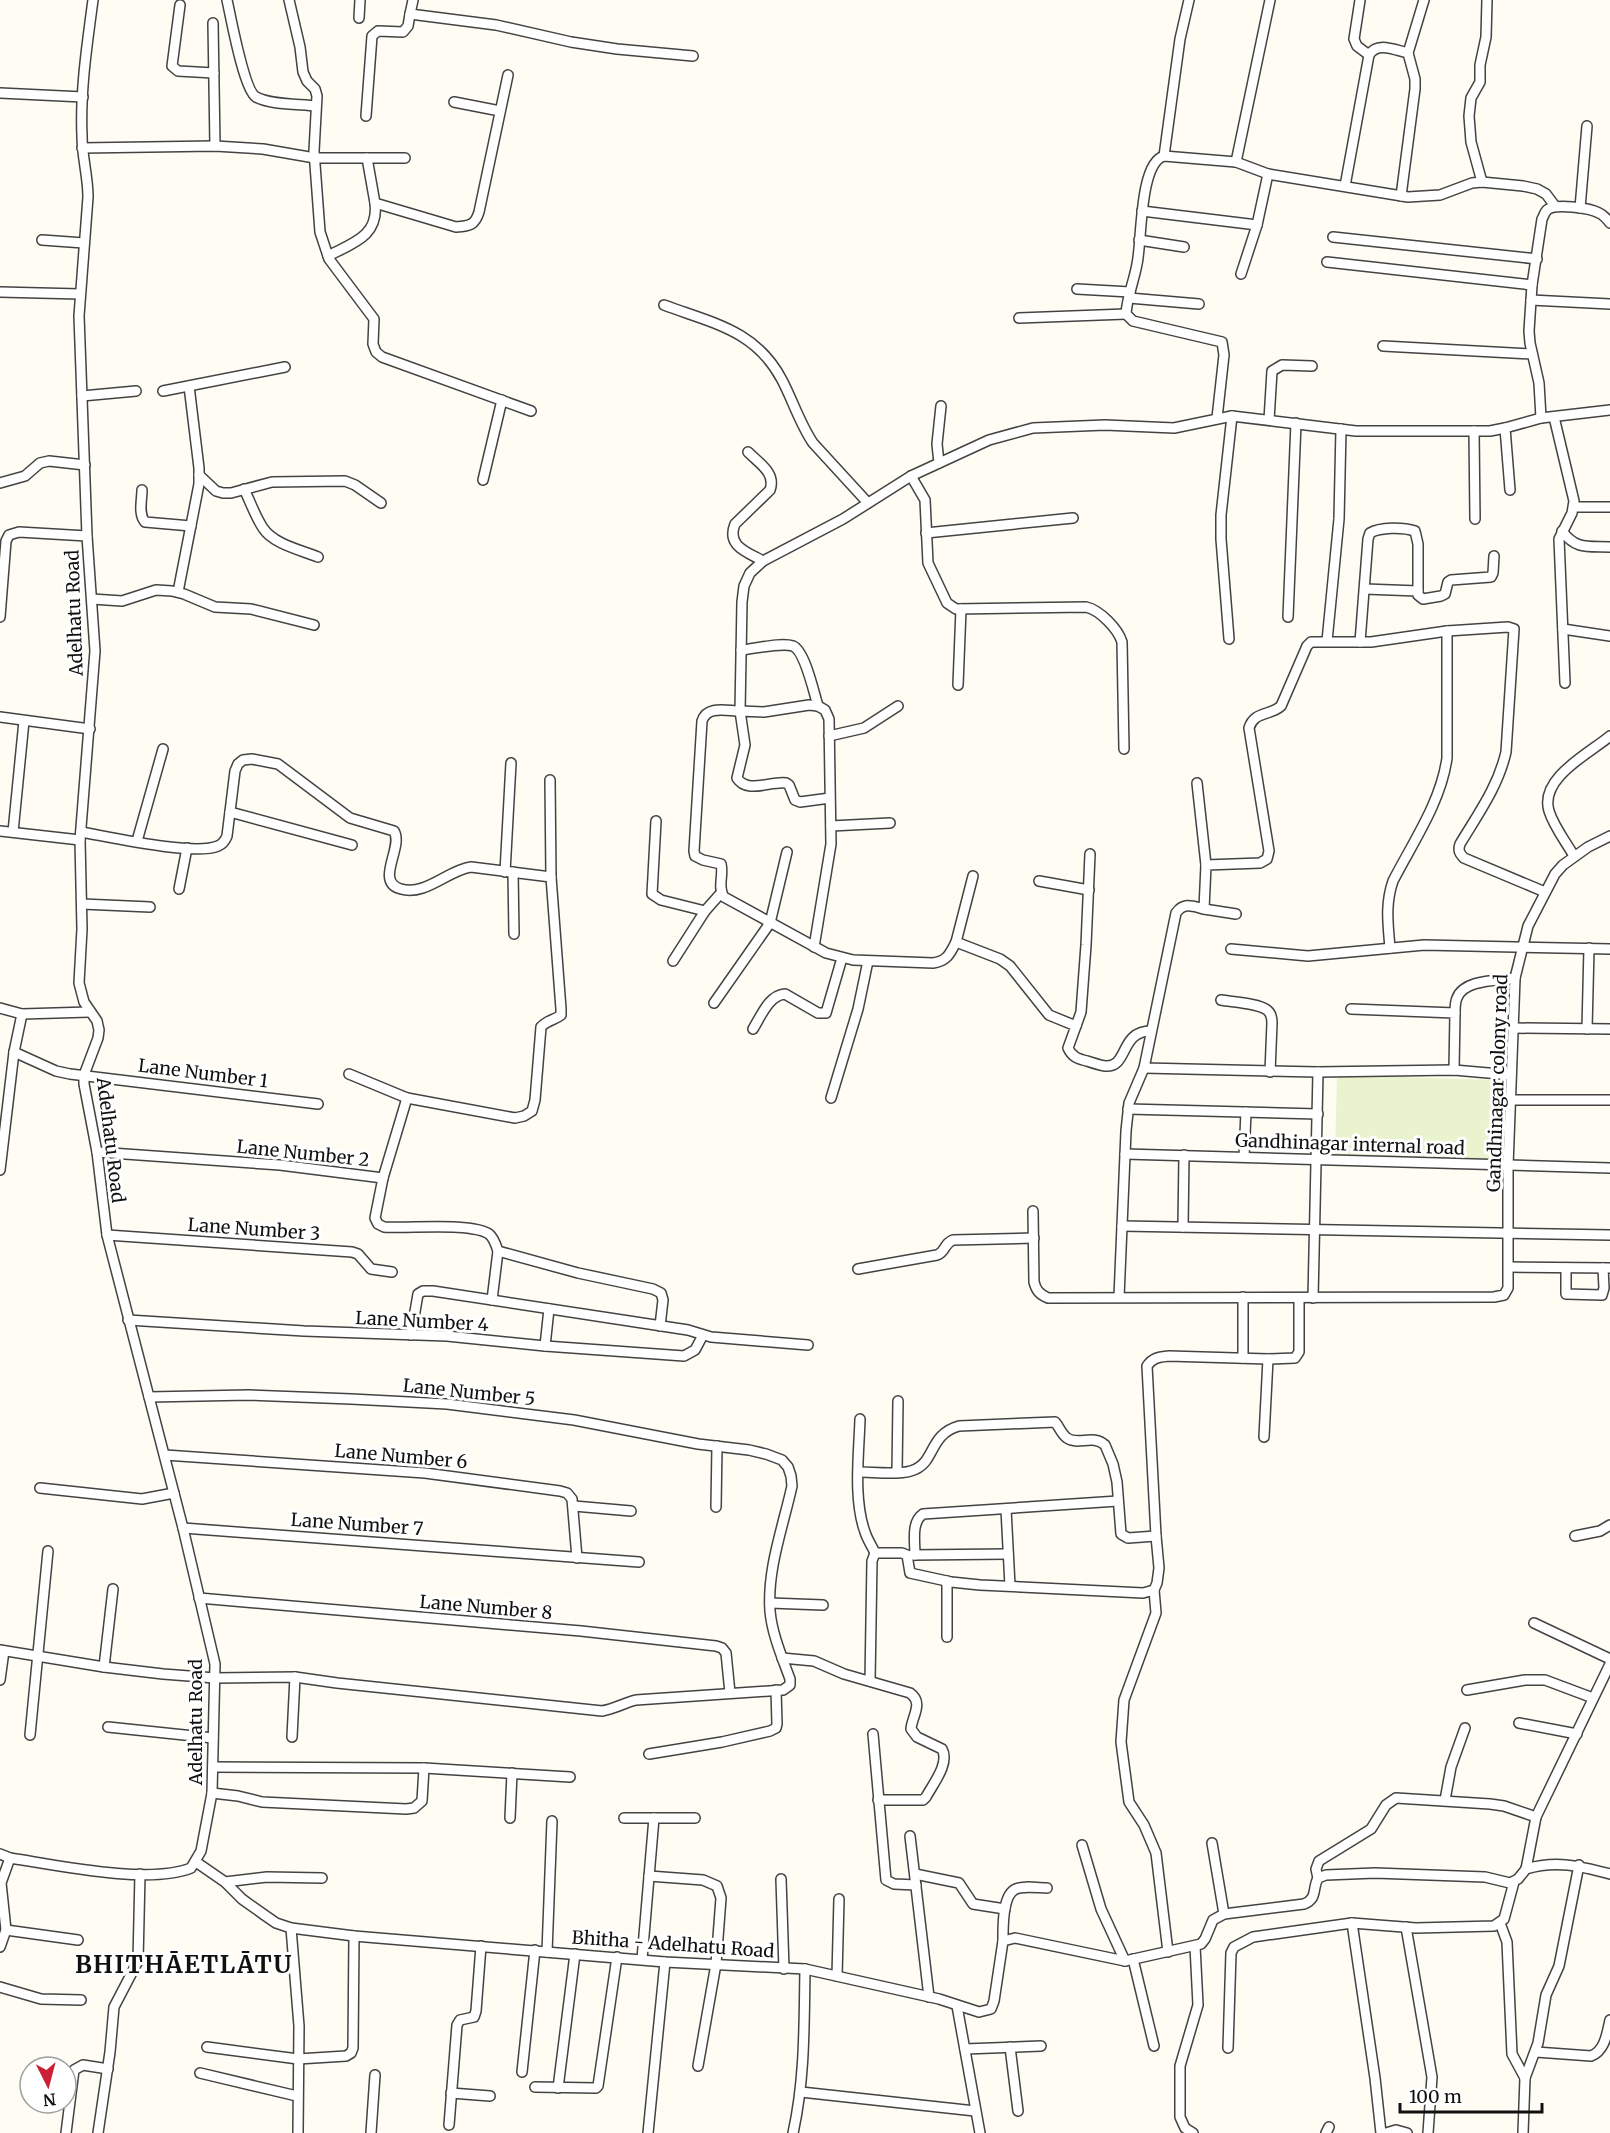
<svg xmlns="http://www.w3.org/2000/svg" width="1610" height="2133" font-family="Merriweather,serif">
	<rect width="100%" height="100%" fill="#fffcf4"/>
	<polygon fill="#e9f3cd" points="1337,1075 1497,1080 1494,1160 1335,1155"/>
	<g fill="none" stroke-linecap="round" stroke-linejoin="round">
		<g stroke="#434343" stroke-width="12">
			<g id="minor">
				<path d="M227,0C231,18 244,90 256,97C270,105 300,104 316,106"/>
				<polyline points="289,0 300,47 303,72 307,81 315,89 317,96 314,151 320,232 329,259 374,319 373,344 376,352 382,357 531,411"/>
				<polyline points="413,0 410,14 496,25 571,42 617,49 693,56"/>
				<polyline points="1360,0 1354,39 1357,46 1369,55"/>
				<polyline points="180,5 172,66 178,71 214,73"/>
				<polyline points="359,18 360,0"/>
				<polyline points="213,23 215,146"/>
				<polyline points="0,93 83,97"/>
				<polyline points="454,102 500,111"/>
				<polyline points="366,116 372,36 378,31 403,32 408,26 410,14"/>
				<polyline points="82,148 215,146 263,149 315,158 405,158"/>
				<polyline points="1164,156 1180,39 1189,0"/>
				<path d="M367,158L375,203L456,227C470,226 475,225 479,212L508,75"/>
				<polyline points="1236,162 1270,0"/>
				<polyline points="1482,182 1471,142 1469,116 1471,98 1480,82 1480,65 1486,37 1487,0"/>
				<path d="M1345,186L1369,55C1377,41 1395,50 1408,53"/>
				<polyline points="1401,196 1415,89 1415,79 1408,53 1424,0"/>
				<polyline points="1580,208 1587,126"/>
				<polyline points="1142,211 1257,225"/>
				<polyline points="1333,237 1537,259"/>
				<polyline points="42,240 84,243"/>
				<polyline points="1139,240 1184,247"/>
				<path d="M328,256C353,243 379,236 375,203"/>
				<polyline points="1327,262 1532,285"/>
				<polyline points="1241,274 1257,225 1268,174"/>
				<polyline points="1077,289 1130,292"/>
				<polyline points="0,292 80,294"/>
				<polyline points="1129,298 1199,304"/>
				<polyline points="1531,300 1610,304"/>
				<path d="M664,305C712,323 756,330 782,380C793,401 800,424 813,443L868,503"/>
				<polyline points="1019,318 1126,314"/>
				<polyline points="1383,346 1532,354"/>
				<polyline points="163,391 285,367"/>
				<polyline points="82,396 136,391"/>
				<polyline points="1554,417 1574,501 1572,513 1559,539 1565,683"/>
				<path d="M1217,418L1224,355L1222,342L1133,321L1126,314C1127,297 1134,281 1137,264C1142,242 1139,163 1164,156L1236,162L1268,174L1408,197L1440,195L1472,183L1482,182L1523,186L1537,189L1546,194L1555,206"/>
				<path d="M1541,418L1539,383L1530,343L1529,331L1532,285L1542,219C1544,216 1544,213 1547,210C1555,203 1590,208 1599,213C1604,215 1607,219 1610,223"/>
				<polyline points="1269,420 1272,371 1282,365 1312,366"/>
				<polyline points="1505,428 1510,490"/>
				<polyline points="1474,431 1475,519"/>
				<path d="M748,452C760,464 776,473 770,490L735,524C726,546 747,552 763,561"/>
				<polyline points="939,463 937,444 941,406"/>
				<polyline points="199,475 216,491 223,493 231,493 272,482 345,481 355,485 381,503"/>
				<path d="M911,476L925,500L928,563L947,603L956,609L1086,607C1100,610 1118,629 1122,642L1124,749"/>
				<polyline points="483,480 502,400"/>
				<polyline points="0,483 25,476 40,463 49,461 85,465"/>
				<path d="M244,489C250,501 255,516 263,528C273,544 301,550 318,557"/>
				<path d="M142,490C142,500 138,514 145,522L191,526"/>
				<polyline points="1574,507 1610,507"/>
				<path d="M1562,531C1576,550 1588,546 1610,547"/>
				<polyline points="926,533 1073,518"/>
				<polyline points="1365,589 1418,591"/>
				<polyline points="178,592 199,484 199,468 189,386"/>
				<polyline points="92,599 122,601 156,590 172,591 184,594 215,607 251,609 314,625"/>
				<polyline points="0,617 6,541 9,535 19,532 87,536"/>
				<polyline points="1288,617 1296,423"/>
				<polyline points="1563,629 1610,636"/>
				<polyline points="1229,639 1221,539 1221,515 1232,416"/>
				<polyline points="1327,641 1339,519 1341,429"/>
				<path d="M1360,642L1368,539L1370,533C1380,527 1403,527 1415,531L1418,544V595L1423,599L1441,596L1445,594L1448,582L1451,580L1491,577L1493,573L1494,556"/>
				<path d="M741,650C754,649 781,642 793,646C805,651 814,693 818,706"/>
				<polyline points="958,685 961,609"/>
				<polyline points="0,717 90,729"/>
				<polyline points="829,736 864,728 898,706"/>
				<polyline points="550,780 551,877"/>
				<polyline points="1197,783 1206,865"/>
				<polyline points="230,812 352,845"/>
				<polyline points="656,821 652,894 661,900 705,911"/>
				<polyline points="831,826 890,823"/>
				<polyline points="0,831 80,840"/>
				<polyline points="13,832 24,721"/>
				<path d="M81,832C110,837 194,856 218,846C223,844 225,841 227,836L235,771L238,764L243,760L252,759L278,764L350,818L394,831C404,847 374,882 401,889C426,896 448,870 471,867L551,877L561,1009V1015C555,1020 547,1020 541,1027L535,1100L532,1111L524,1116L515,1118L407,1098L383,1178L280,1165L97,1152"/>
				<polyline points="137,841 163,749"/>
				<path d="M1574,856C1566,842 1554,827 1549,811C1539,778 1590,753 1610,736"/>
				<polyline points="505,872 511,763"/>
				<polyline points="513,872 514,934"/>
				<polyline points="1039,881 1089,890"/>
				<polyline points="179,889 187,848"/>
				<polyline points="82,904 150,907"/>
				<polyline points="1204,909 1236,914"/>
				<polyline points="956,942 973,876"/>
				<path d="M814,947L831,844L829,719L825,710L818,706L809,705L764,712L740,711L745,745L737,778C747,794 770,781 786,783L789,785L795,800L800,802L830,798"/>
				<path d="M1390,948C1388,924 1385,904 1393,881C1413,842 1441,802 1447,758V631"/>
				<polyline points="1231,949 1308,956 1424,945 1610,949"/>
				<polyline points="673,961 705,911 721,893"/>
				<path d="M1221,1000C1232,1002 1258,1003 1267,1010C1271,1013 1272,1018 1272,1023L1270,1072"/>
				<polyline points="714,1003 770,923 787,852"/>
				<polyline points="0,1008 22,1014 89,1012"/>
				<polyline points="1351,1009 1455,1013 1454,1070"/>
				<path d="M1455,1013C1455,1008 1455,1002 1457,998C1464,979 1498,981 1515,978"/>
				<polyline points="1076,1026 1081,1012 1086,945 1090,854"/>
				<polyline points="1513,1028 1610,1029"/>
				<path d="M753,1029C761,1016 769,995 785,994L818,1013H826L842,958"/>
				<polyline points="1587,1029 1589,948"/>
				<path d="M1151,1031C1119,1031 1129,1068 1105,1066C1099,1065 1093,1063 1087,1061C1078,1059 1072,1057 1068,1048L1076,1026L1049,1015L1010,966L1000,959L956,942C950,954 947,961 933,963L853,960L826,953L724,897C717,887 724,875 721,864L703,860L695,856L694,851L702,721C707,705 727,711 740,711L742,602L744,586L750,573L763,561L843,519L911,476L989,440L1033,428L1105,425L1174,428L1232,416L1356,431H1490L1505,428L1541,418L1610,410"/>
				<polyline points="14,1052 56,1071 70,1074 318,1104"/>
				<polyline points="349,1074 407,1098"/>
				<path d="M1511,1075L1454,1070L1318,1072L1144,1068L1176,913C1184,902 1192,906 1204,909L1206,865L1260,863L1267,859L1269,851L1249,728C1254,711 1270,716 1281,706L1307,646L1311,642H1371L1447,631L1508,627L1514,629L1506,752C1498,787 1478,814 1460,844C1458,850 1459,853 1464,858L1545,892"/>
				<polyline points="831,1098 858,1009 868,961"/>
				<polyline points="1511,1100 1610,1100"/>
				<polyline points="1128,1109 1318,1114"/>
				<polyline points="1125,1154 1610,1168"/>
				<polyline points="1244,1157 1246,1112"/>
				<polyline points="0,1170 14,1052 22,1014"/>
				<path d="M383,1178L375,1218L378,1224L384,1227C407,1229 471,1222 489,1234C494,1238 496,1245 498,1251"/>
				<path d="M1033,1211L1034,1282C1036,1290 1039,1294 1048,1298L1494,1297L1504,1295L1508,1288V1166L1515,978L1528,926L1555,874L1563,865L1588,847L1610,836"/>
				<polyline points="1122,1226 1610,1235"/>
				<polyline points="1183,1227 1184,1155"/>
				<polyline points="107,1235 352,1252 358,1254 371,1269 392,1272"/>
				<polyline points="1509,1267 1610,1268"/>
				<polyline points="1566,1268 1566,1294 1602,1295 1604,1288 1603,1268"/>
				<path d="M858,1269L937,1255C946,1252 943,1244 953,1240L1034,1238"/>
				<polyline points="1119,1297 1126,1131 1129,1103 1144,1068"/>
				<polyline points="1313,1298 1318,1072"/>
				<polyline points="492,1300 498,1251 578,1273 653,1289 661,1293 663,1300 660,1326"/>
				<polyline points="128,1320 304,1331 447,1336 545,1346 684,1356 695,1350 703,1335"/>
				<polyline points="411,1335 418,1294 423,1291 433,1291 688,1330 711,1337 808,1345"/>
				<polyline points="545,1346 549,1309"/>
				<polyline points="1243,1358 1243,1297"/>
				<path d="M860,1419C859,1453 853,1499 865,1532C867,1539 872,1546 875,1553"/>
				<polyline points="1264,1437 1268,1359"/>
				<polyline points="165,1455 425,1473 560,1491 567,1493 572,1499 577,1558"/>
				<path d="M859,1472C874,1472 903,1476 916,1469C935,1460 930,1434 959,1426L1055,1422C1059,1426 1061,1434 1067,1438C1078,1446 1093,1434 1105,1445L1113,1464L1117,1482L1121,1534L1128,1538L1156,1536"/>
				<polyline points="897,1472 898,1401"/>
				<polyline points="40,1488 142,1499 174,1493"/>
				<polyline points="574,1506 631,1511"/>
				<polyline points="716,1507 717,1446"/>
				<polyline points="1006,1509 1010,1586"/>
				<polyline points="183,1528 639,1562"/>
				<polyline points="1575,1536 1600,1531 1610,1525"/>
				<polyline points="912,1555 1008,1554"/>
				<path d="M915,1555C915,1542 911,1522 923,1514L1118,1501"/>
				<polyline points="947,1581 947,1637"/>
				<polyline points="199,1598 581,1631 716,1646 722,1648 726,1653 730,1693"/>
				<polyline points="770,1603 823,1605"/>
				<polyline points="1534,1623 1610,1659"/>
				<path d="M0,1650L104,1667L163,1674L215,1678L295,1677L337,1683L602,1711C614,1709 624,1703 636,1700L783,1690L790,1685V1679C782,1657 772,1634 770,1611C767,1569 783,1527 792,1486L791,1476L788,1467L782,1460L766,1454L749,1450L698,1444L574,1420L447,1404L351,1399L249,1395L149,1397"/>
				<path d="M782,1658L814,1661L844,1674L910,1693C924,1703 912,1716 911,1729L917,1737L942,1749C950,1763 933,1784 926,1797L923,1800H878"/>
				<polyline points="104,1667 113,1589"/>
				<polyline points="0,1680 4,1651"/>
				<polyline points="870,1681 872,1561 875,1553 902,1553 907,1555 910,1573 951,1582 980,1585 1143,1593 1154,1590"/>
				<polyline points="1467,1690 1525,1680 1545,1680 1593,1698"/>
				<polyline points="1519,1723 1577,1734"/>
				<polyline points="108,1727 213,1738"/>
				<polyline points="873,1734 886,1880 894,1884 916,1885"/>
				<polyline points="30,1735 48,1551"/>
				<polyline points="292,1737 295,1677"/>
				<polyline points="649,1754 722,1742 770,1731 776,1728 777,1724 776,1690"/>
				<polyline points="213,1767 424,1768 570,1777"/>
				<polyline points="212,1793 238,1796 262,1802 406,1809 414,1808 422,1801 424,1768"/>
				<polyline points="1445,1800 1451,1767 1465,1728"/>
				<polyline points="510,1818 512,1773"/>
				<polyline points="624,1818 695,1818"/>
				<polyline points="910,1836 929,1997"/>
				<polyline points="1212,1843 1224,1914"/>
				<polyline points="1082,1845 1101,1909 1125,1961"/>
				<path d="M0,1854L10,1858C56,1865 149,1885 191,1868L201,1851L212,1793L215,1664L183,1528L107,1235L97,1152L84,1084V1075L98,1038L99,1030L97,1021L84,1002L79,983L82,929L80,840L95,651L87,536L79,316L88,197C88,176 82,157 82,136C80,91 87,45 93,0"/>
				<path d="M196,1862L225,1882L242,1899L263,1914L276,1923L291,1928L354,1936L665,1962L805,1969L939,1999L979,2012L991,2009L994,2001L1003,1941L1015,1938L1125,1961L1201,1944L1205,1939L1213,1920L1224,1914L1304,1904C1318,1898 1312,1889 1318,1878L1326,1875L1375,1873L1485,1877L1510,1883L1518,1879L1526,1869C1556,1860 1580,1866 1610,1874"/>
				<polyline points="1526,1869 1536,1817 1610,1664"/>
				<polyline points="915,1874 959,1883 973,1904 1005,1909"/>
				<polyline points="649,1876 703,1880 717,1886 721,1898 716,1964 698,2066"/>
				<polyline points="1318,1878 1316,1869 1319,1861 1371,1829 1386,1805 1396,1798 1490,1804 1504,1806 1536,1817"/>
				<polyline points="781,1879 784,1969"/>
				<polyline points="225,1882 267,1877 322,1878"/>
				<polyline points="1500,1923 1507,1942 1512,2054 1525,2078"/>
				<polyline points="1406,1927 1432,2077 1428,2133"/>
				<polyline points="291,1928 299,2026 298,2133"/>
				<polyline points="6,1930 78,1940"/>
				<path d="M1003,1941C1003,1929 1002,1898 1014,1890C1021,1885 1039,1888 1047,1888"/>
				<polyline points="0,1947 6,1930 1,1883 10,1858"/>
				<polyline points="547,1952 552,1821"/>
				<path d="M1168,1952L1156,1853L1144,1825L1129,1802L1121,1742L1124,1700L1156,1613L1154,1590L1157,1583L1159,1568L1156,1536L1147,1366C1153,1357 1160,1357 1169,1356L1268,1359L1295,1358L1299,1352V1298"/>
				<polyline points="642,1959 654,1818"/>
				<polyline points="1133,1959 1154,2046"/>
				<polyline points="837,1976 839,1899"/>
				<polyline points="0,1987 41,1999 81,2000"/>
				<polyline points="957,2006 980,2133"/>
				<polyline points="207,2047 298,2059 346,2056 351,2053 353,2048 354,1936"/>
				<polyline points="1010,2047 1018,2111"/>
				<polyline points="1228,2048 1231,1953 1234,1947 1253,1937 1352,1923"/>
				<polyline points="965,2049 1041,2046"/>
				<path d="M1536,2052L1591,2056C1605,2051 1607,2033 1610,2020"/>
				<polyline points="522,2072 535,1950"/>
				<polyline points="200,2073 297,2096"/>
				<polyline points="535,2087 596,2088 598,2086 617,1957"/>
				<polyline points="558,2088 575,1954"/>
				<polyline points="801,2092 975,2111"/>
				<polyline points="451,2093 490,2096"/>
				<polyline points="449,2125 457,2025 460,2020 474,2017 476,2011 481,1946"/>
				<polyline points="66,2133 74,2070 83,2065 108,2069"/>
				<polyline points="98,2133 110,2052 114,2007 138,1961 140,1874"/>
				<polyline points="371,2133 375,2075"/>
				<polyline points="648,2133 665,1962"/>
				<path d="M793,2133C805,2079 804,2025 805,1969"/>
				<polyline points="1193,2133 1185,2128 1180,2117 1180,2066 1198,2005 1195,1946"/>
				<polyline points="1326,2133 1329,2127"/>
				<polyline points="1381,2133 1375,2078 1352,1923 1416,1928 1494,1926 1504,1919 1514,1882"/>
				<polyline points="1386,2133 1396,2130 1407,2133"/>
				<polyline points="1523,2133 1525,2078 1538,2043 1546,1995 1559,1966 1579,1865"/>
			</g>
		</g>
		<use href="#minor" stroke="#fff" stroke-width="9"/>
	</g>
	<g text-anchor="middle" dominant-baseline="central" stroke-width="6" stroke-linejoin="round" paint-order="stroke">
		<g font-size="18" fill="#101010" stroke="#fff">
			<text transform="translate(74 613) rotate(-92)">Adelhatu Road</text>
			<text transform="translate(203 1073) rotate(7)">Lane Number 1</text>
			<text transform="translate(1497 1083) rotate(-88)">Gandhinagar colony road</text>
			<text transform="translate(111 1140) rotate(83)">Adelhatu Road</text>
			<text transform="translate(1350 1144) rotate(2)">Gandhinagar internal road</text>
			<text transform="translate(303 1153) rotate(6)">Lane Number 2</text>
			<text transform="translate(254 1229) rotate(4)">Lane Number 3</text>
			<text transform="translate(422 1321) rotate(3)">Lane Number 4</text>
			<text transform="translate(469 1392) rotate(6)">Lane Number 5</text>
			<text transform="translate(401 1456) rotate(5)">Lane Number 6</text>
			<text transform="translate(357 1524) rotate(4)">Lane Number 7</text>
			<text transform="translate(486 1607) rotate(5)">Lane Number 8</text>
			<text transform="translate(195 1722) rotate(-90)">Adelhatu Road</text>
			<text transform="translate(673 1944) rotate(4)">Bhitha - Adelhatu Road</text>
		</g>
		<g font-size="24" font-weight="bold" letter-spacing="1.5" fill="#101010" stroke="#fff">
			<text x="184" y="1964">BHITHĀETLĀTU</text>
		</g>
	</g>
	<g transform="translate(48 2085) rotate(174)"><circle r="28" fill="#ffffff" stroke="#9f9f9f" stroke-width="1.5"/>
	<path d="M0-4.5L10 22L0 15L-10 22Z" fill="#ca1f34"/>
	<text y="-9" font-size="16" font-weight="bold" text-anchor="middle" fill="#101010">N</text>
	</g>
	<path d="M1400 2103v9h142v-9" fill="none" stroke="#101010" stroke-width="3"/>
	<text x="1409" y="2103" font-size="18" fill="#101010" stroke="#ffffff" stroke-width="4.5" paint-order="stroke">100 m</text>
</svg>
